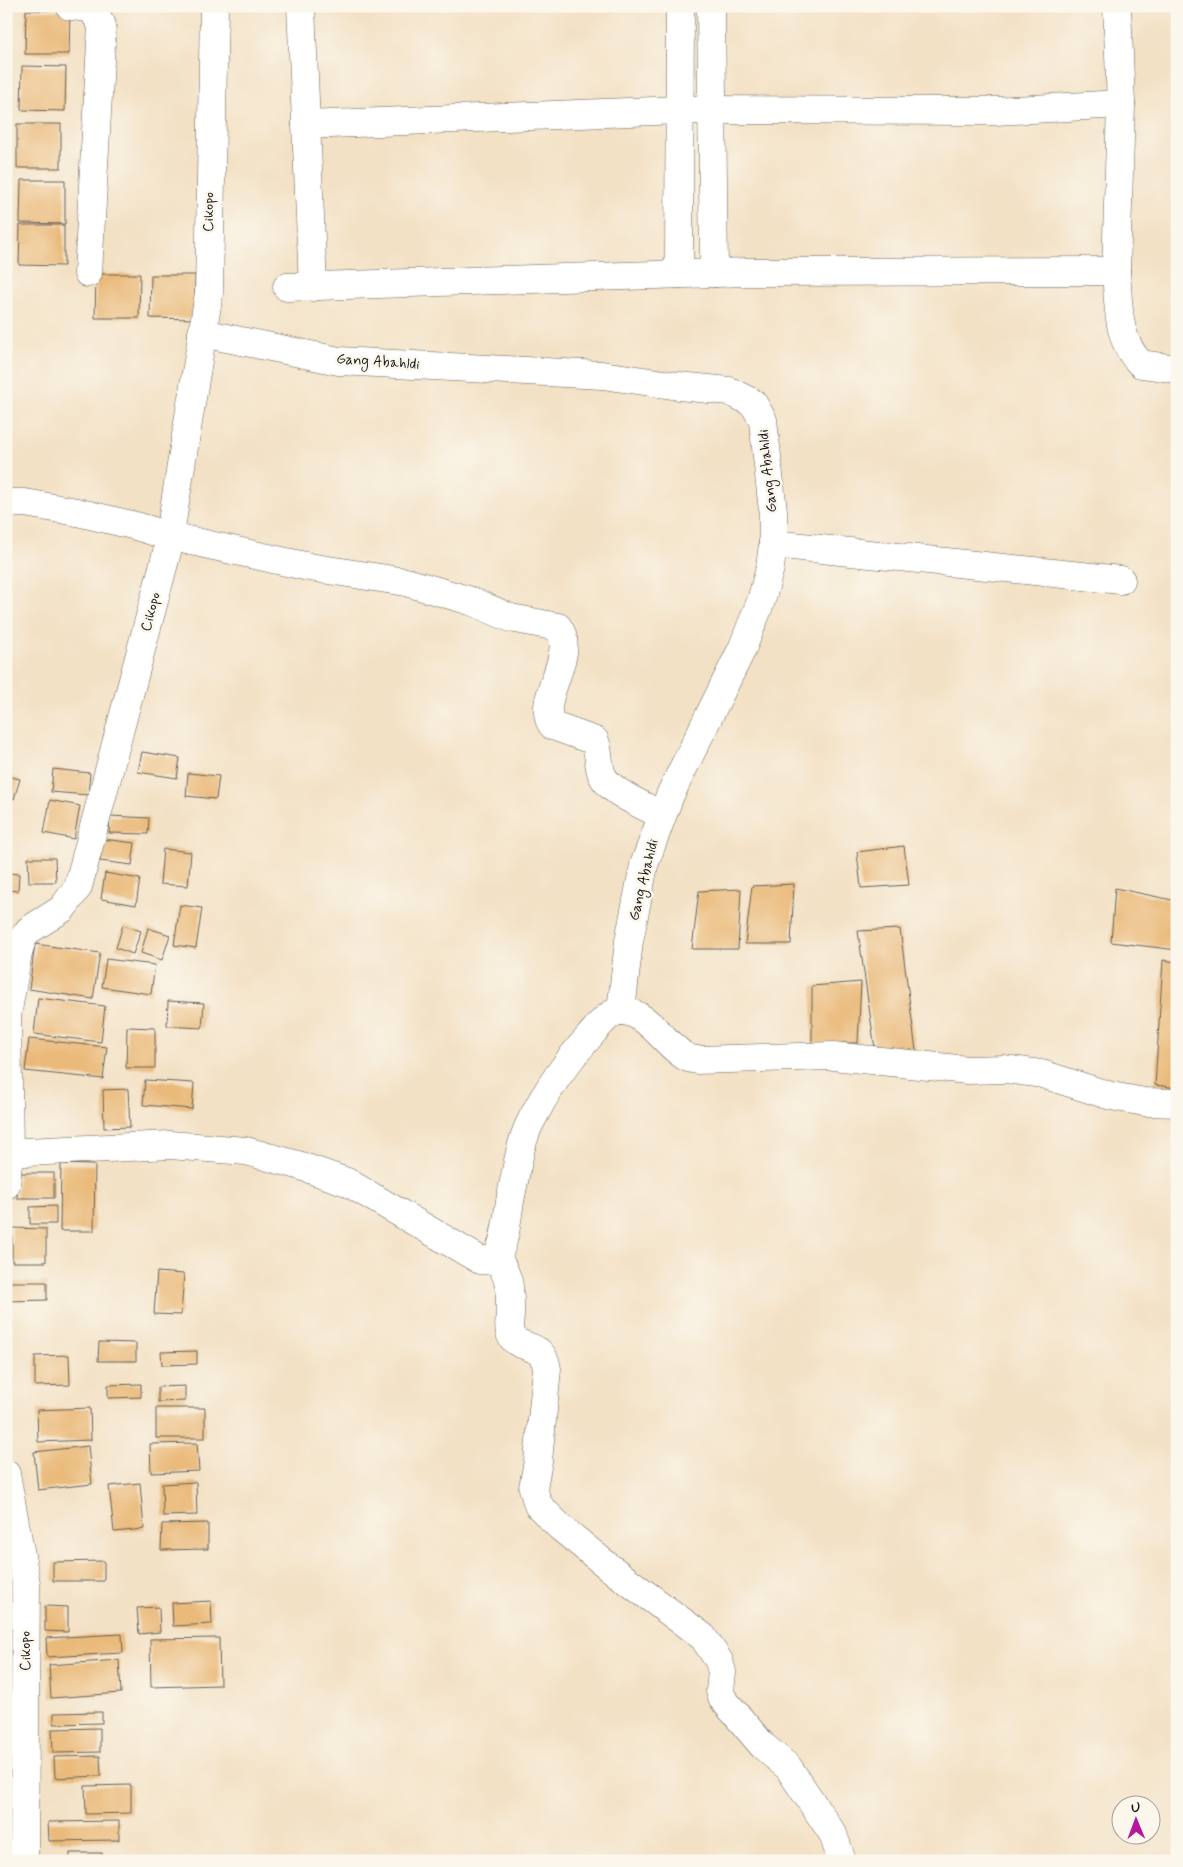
<svg xmlns="http://www.w3.org/2000/svg" width="1183" height="1867" font-family="Mynerve,sans-serif">
	<rect width="100%" height="100%" fill="#fbf7ec"/>
	<filter id="ink" filterUnits="userSpaceOnUse"><feTurbulence type="fractalNoise" baseFrequency=".02" numOctaves="2"/><feDisplacementMap in="SourceGraphic" scale="10" xChannelSelector="R" yChannelSelector="G"/><feConvolveMatrix kernelMatrix="1 2 1 2 8 2 1 2 1" color-interpolation-filters="sRGB"/></filter>
	<filter id="wash" filterUnits="userSpaceOnUse"><feTurbulence type="fractalNoise" baseFrequency=".0096" numOctaves="4" result="noise"/><feDisplacementMap in="SourceGraphic" scale="20" xChannelSelector="R" yChannelSelector="G"/><feGaussianBlur stdDeviation="1.12" result="paint"/><feColorMatrix in="noise" values="0 0 0 0 0 0 0 0 0 0 0 0 0 0 0 0 0 1.4 0 .05"/><feComposite in="paint" operator="in"/></filter>
	<g filter="url(#wash)">
		<rect width="100%" height="100%" fill="#f3e1c5"/>
		<g id="blocks">
			<g fill="#eaba7a">
				<polygon points="26,10 70,11 69,54 25,54"/>
				<polygon points="22,66 66,67 65,111 21,110"/>
				<rect x="17" y="124" width="44" height="44"/>
				<polygon points="21,180 65,180 65,224 20,223"/>
				<rect x="6" y="183" width="3" height="44"/>
				<polygon points="20,225 64,225 64,266 19,265"/>
				<polygon points="96,274 140,274 139,318 95,318"/>
				<polygon points="151,275 195,275 195,319 150,318"/>
				<polygon points="142,752 180,758 177,778 138,772"/>
				<polygon points="53,769 90,773 88,795 51,792"/>
				<polygon points="188,773 219,776 216,799 186,796"/>
				<polygon points="6,776 20,779 14,799 6,797"/>
				<polygon points="50,800 80,806 74,839 44,833"/>
				<polygon points="110,816 149,818 148,834 109,833"/>
				<polygon points="103,839 135,843 132,865 100,861"/>
				<polygon points="904,846 909,885 861,888 857,852"/>
				<polygon points="163,849 191,852 188,886 160,884"/>
				<polygon points="28,858 55,858 56,882 29,882"/>
				<polygon points="6,873 19,874 18,891 6,890"/>
				<polygon points="105,873 140,879 136,905 101,899"/>
				<polygon points="794,884 791,944 745,944 752,886"/>
				<polygon points="1115,888 1177,901 1177,950 1111,942"/>
				<polygon points="741,889 738,949 692,949 699,891"/>
				<polygon points="180,905 202,908 196,948 174,945"/>
				<polygon points="123,925 141,931 133,954 116,948"/>
				<polygon points="148,928 170,935 162,960 141,953"/>
				<polygon points="900,929 916,1051 875,1049 858,931"/>
				<polygon points="35,944 100,953 93,999 29,989"/>
				<polygon points="106,959 155,965 151,994 102,987"/>
				<polygon points="1163,960 1177,962 1177,1088 1155,1085"/>
				<polygon points="861,982 858,1043 812,1043 812,986"/>
				<polygon points="38,998 105,1006 101,1042 34,1034"/>
				<polygon points="168,1001 204,1003 202,1028 167,1026"/>
				<polygon points="127,1027 155,1028 155,1068 126,1068"/>
				<polygon points="29,1039 107,1047 103,1079 25,1071"/>
				<polygon points="145,1080 194,1083 192,1109 143,1105"/>
				<polygon points="128,1089 130,1127 104,1128 103,1090"/>
				<polygon points="61,1164 95,1165 94,1231 60,1231"/>
				<polygon points="18,1173 54,1173 54,1198 17,1198"/>
				<polygon points="56,1206 56,1224 30,1224 30,1207"/>
				<polygon points="12,1228 46,1229 46,1262 12,1262"/>
				<polygon points="157,1272 184,1274 181,1315 154,1314"/>
				<polygon points="6,1282 47,1282 47,1300 6,1301"/>
				<polygon points="99,1342 136,1343 136,1361 98,1361"/>
				<polygon points="197,1351 197,1364 162,1365 161,1352"/>
				<polygon points="69,1355 70,1385 35,1386 35,1356"/>
				<polygon points="141,1384 141,1397 108,1398 108,1385"/>
				<polygon points="185,1386 185,1401 158,1402 158,1387"/>
				<polygon points="90,1408 91,1440 38,1442 37,1410"/>
				<rect x="156" y="1408" width="49" height="30"/>
				<polygon points="197,1443 199,1471 151,1473 150,1444"/>
				<polygon points="88,1446 92,1484 38,1490 34,1452"/>
				<polygon points="196,1482 197,1515 163,1516 162,1484"/>
				<polygon points="140,1483 144,1529 114,1532 109,1486"/>
				<polygon points="208,1523 208,1549 161,1550 162,1524"/>
				<polygon points="104,1561 104,1581 53,1581 53,1562"/>
				<polygon points="211,1601 212,1624 173,1626 172,1603"/>
				<polygon points="45,1606 68,1607 68,1632 45,1631"/>
				<polygon points="159,1607 160,1632 139,1634 137,1608"/>
				<polygon points="122,1634 123,1653 47,1657 46,1638"/>
				<polygon points="219,1638 220,1685 151,1687 150,1639"/>
				<polygon points="119,1660 121,1693 51,1698 49,1665"/>
				<polygon points="102,1712 102,1723 54,1724 54,1713"/>
				<polygon points="6,1724 9,1724 10,1759 6,1759"/>
				<polygon points="100,1728 100,1752 53,1753 52,1729"/>
				<polygon points="100,1756 101,1776 55,1778 54,1757"/>
				<rect x="6" y="1766" width="11" height="34"/>
				<polygon points="131,1785 131,1813 86,1814 85,1786"/>
				<polygon points="119,1821 119,1840 49,1841 48,1822"/>
				<rect x="70" y="1853" width="32" height="8"/>
			</g>
		</g>
	</g>
	<g filter="url(#ink)">
		<use href="#blocks" fill-opacity="0" stroke="#676157" stroke-width="1"/>
		<g fill="none" stroke-linecap="round" stroke-linejoin="round">
			<g stroke="#676157" stroke-width="29">
				<g id="street">
					<polyline points="70,6 91,8 102,25 88,273"/>
					<polyline points="301,6 313,287"/>
					<polyline points="711,6 714,273"/>
					<polyline points="306,125 679,110 995,111 1121,104"/>
					<polyline points="1116,271 1121,104 1117,6"/>
					<polyline points="679,274 680,6"/>
					<path d="M287,287L747,272L1116,271C1119,304 1116,340 1141,364L1177,369"/>
					<polyline points="202,333 339,361 602,375 679,386 729,391 753,403 763,420 773,511 773,544 770,568 761,601 742,649 670,795 644,865 629,941 621,1011"/>
					<path d="M6,503H25L77,512L136,526L169,536L309,567L406,582L471,601L511,618L558,627C579,655 533,702 553,726L595,741C599,751 598,762 601,772C607,792 645,806 662,815"/>
					<polyline points="773,544 1121,580"/>
					<path d="M6,1153L170,1145L246,1151L298,1165L347,1182L480,1260H490L497,1257C507,1237 507,1213 512,1191C517,1168 520,1142 531,1121C546,1091 567,1061 589,1037C597,1028 609,1011 621,1011C647,1011 666,1046 686,1057C689,1059 693,1059 697,1060L833,1056L967,1070L1005,1069L1042,1074L1111,1096L1145,1102L1177,1103"/>
					<polyline points="6,1185 9,1153 7,1016 17,958 22,939 29,930 62,909 78,887 167,552 209,293 214,6"/>
					<path d="M497,1257C511,1281 510,1287 510,1314C510,1320 508,1328 510,1333C516,1352 543,1339 547,1369L538,1461L533,1488L538,1505L560,1527L609,1567L703,1637L719,1661L722,1672L720,1691L722,1698L763,1746L788,1767L833,1834L842,1861"/>
					<polyline points="6,1474 26,1583 24,1861"/>
				</g>
			</g>
			<use href="#street" stroke="#fff" stroke-width="28"/>
		</g>
	</g>
	<g text-anchor="middle" dominant-baseline="central" stroke-width="5" stroke-linejoin="round" paint-order="stroke">
		<g font-size="15" fill="#1c1c1c" stroke="#fbf7ec">
			<text transform="translate(209 212) rotate(-89)">Cikopo</text>
			<text transform="translate(378 362) rotate(4)">Gang Abahldi</text>
			<text transform="translate(768 471) rotate(-96)">Gang Abahldi</text>
			<text transform="translate(151 612) rotate(-75)">Cikopo</text>
			<text transform="translate(644 880) rotate(-76)">Gang Abahldi</text>
			<text transform="translate(26 1651) rotate(-90)">Cikopo</text>
		</g>
	</g>
	<rect width="1183" height="1867" fill="none" stroke="#fbf7ec" stroke-width="25"/>
	<g transform="translate(1136 1820) rotate(359)"><circle r="24" fill="#fbf7ec" stroke="#a29f99"/>
	<path d="M0-4L9 19L0 12L-9 19Z" fill="#b5179e"/>
	<text y="-8" font-size="14" font-weight="bold" text-anchor="middle" fill="#1c1c1c">U</text>
	</g>
</svg>
